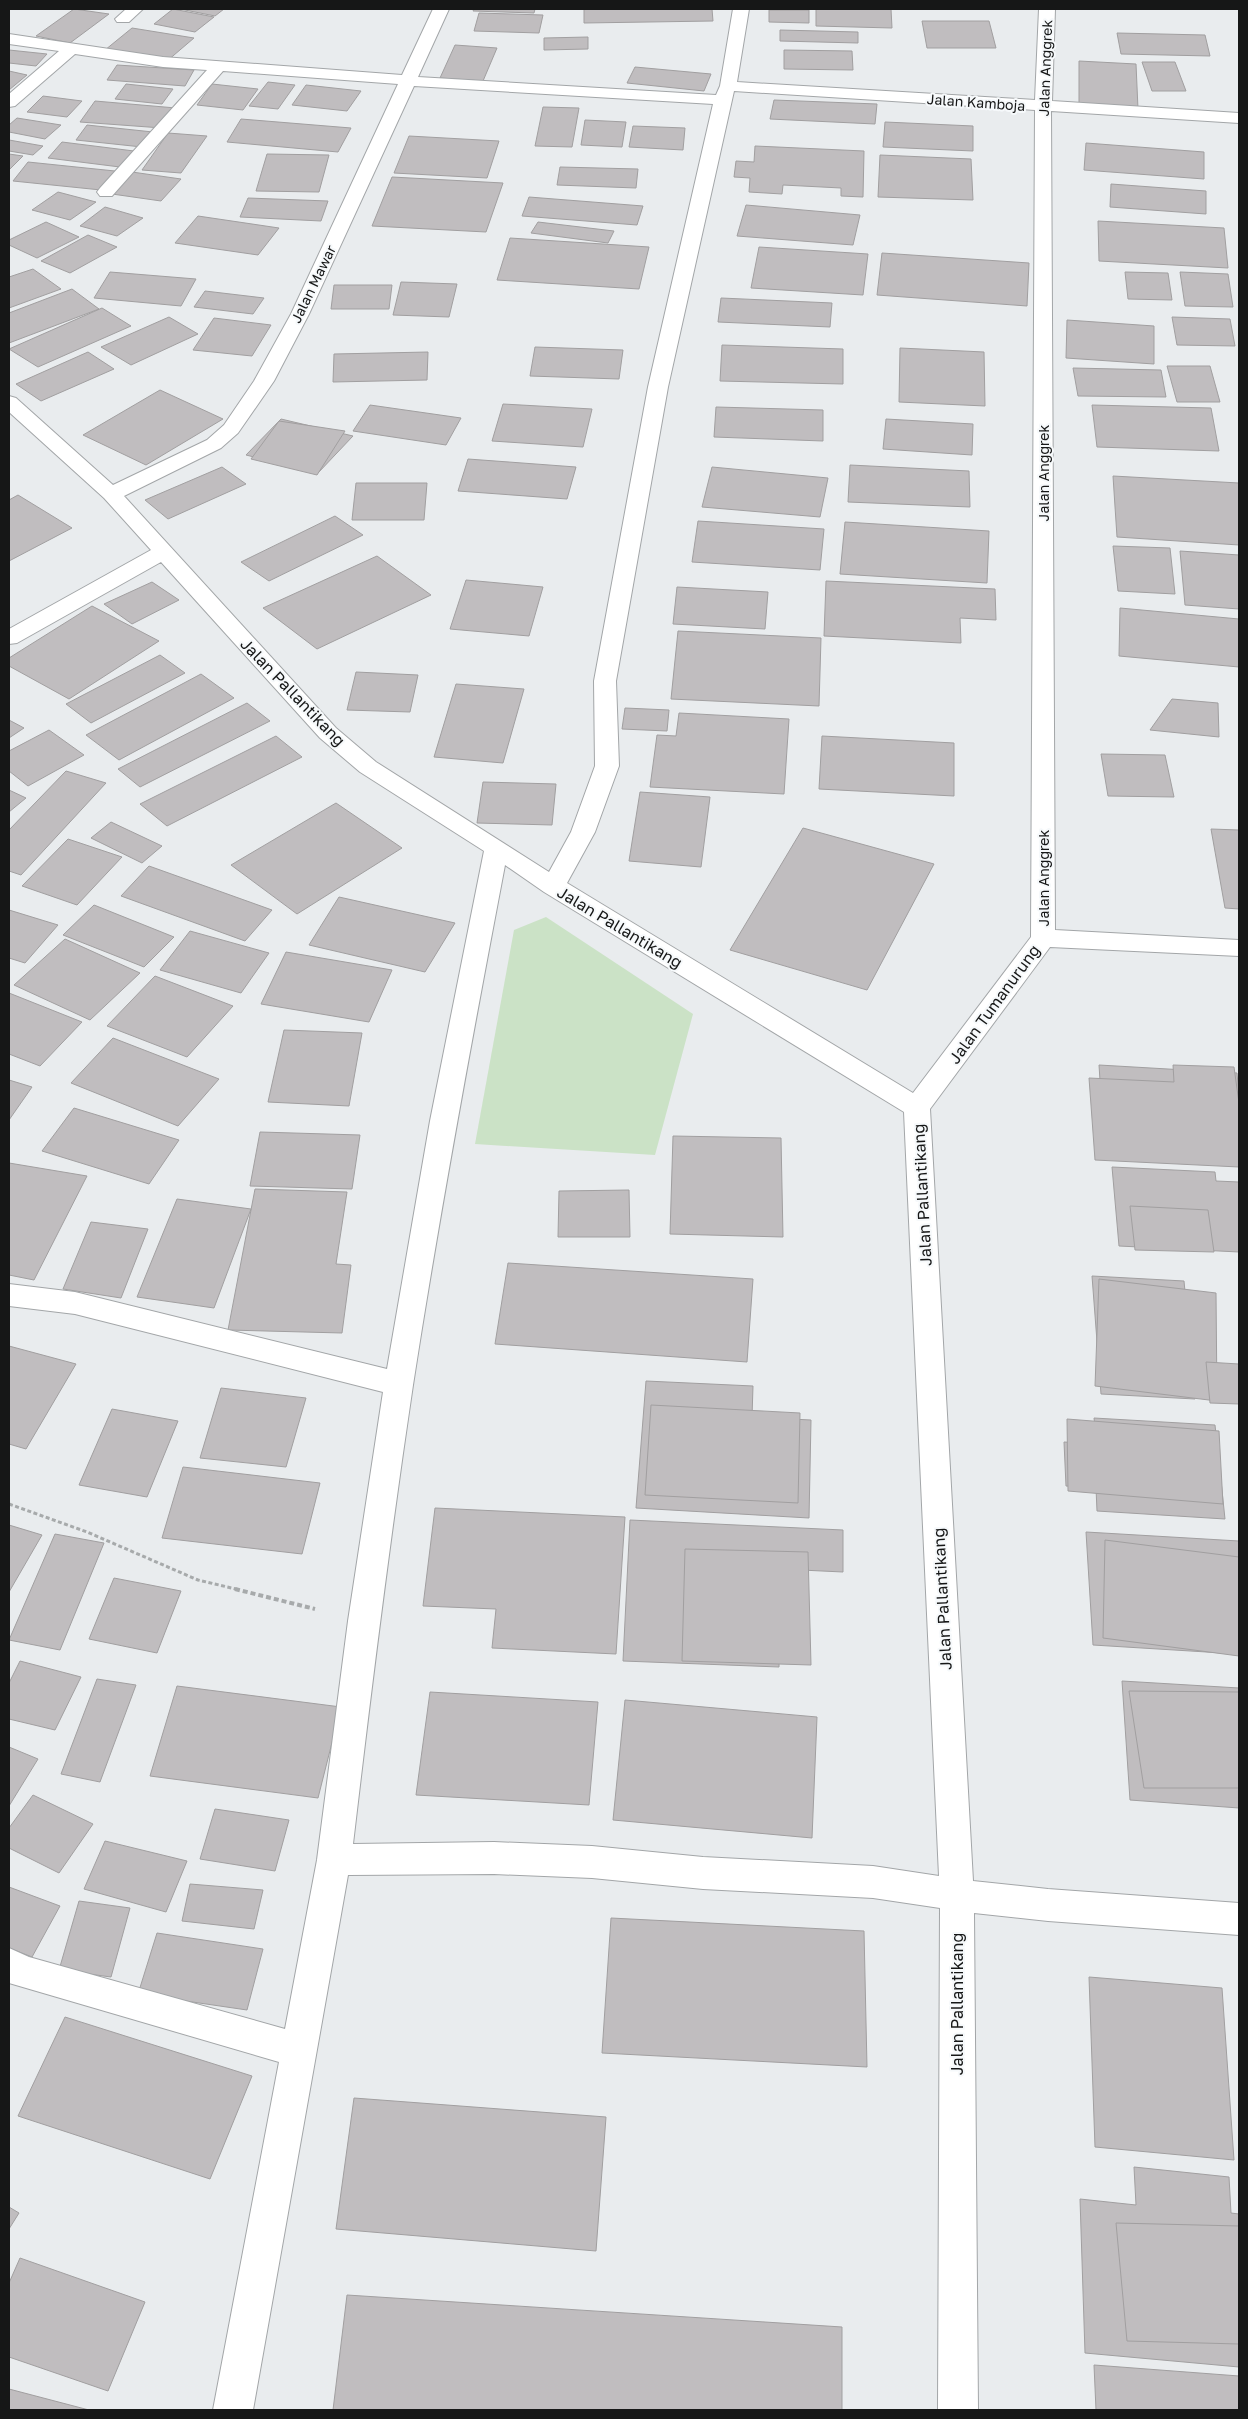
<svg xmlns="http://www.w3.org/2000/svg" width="1248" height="2419" font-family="'Golos Text',sans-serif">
	<rect width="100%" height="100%" fill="#e9ecee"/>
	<polygon fill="#cbe2c6" points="546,917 693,1014 655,1155 475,1144 514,930"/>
	<g fill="#c0bdbf" stroke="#a19fa0">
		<polygon points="74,9 109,14 70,43 36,36"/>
		<polygon points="173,9 214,17 195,32 154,24"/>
		<polygon points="180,9 224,9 215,16"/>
		<polygon points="474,9 535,9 534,13 473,11"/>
		<polygon points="584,9 712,9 713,21 584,23"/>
		<polygon points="816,9 891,9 892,28 816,26"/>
		<polygon points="769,10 809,10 809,23 769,22"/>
		<polygon points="479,13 543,15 539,33 474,31"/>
		<polygon points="922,21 989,21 996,48 927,48"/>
		<polygon points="132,28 194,38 167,61 105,50"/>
		<polygon points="780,30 858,32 858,43 780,41"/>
		<polygon points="1117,33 1205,35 1210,56 1121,54"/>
		<polygon points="588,37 588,49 544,50 544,38"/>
		<polygon points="455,45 497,48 483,81 440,78"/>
		<polygon points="9,50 47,54 36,66 9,63"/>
		<polygon points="784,50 852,51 853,70 784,69"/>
		<polygon points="1079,61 1136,64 1138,109 1079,106"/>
		<polygon points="1142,62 1175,62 1186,91 1152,91"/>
		<polygon points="117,65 194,70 185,86 107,80"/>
		<polygon points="635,67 711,74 704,91 627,83"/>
		<polygon points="9,71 27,75 9,90"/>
		<polygon points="268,82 295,85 278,109 249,106"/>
		<polygon points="126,84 173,89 162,104 115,99"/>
		<polygon points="212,84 258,89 243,110 197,105"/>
		<polygon points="306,85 361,91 347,111 292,105"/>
		<polygon points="43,96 82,101 67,117 27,112"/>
		<polygon points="774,100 877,104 875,124 770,119"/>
		<polygon points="95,101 176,108 162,128 80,122"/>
		<polygon points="543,107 579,108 572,147 535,146"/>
		<polygon points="17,118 61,125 45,139 9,132 9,125"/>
		<polygon points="241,119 351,128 338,152 227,142"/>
		<polygon points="585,120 626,122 622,147 581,145"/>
		<polygon points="885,122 973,126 973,151 883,147"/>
		<polygon points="87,125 153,132 142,147 76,140"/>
		<polygon points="633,126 685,128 683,150 629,147"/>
		<polygon points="168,133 207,136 181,173 142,170"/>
		<polygon points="409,136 499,141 487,178 394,173"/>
		<polygon points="9,140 43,146 33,155 9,151"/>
		<polygon points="62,142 134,151 120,167 48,158"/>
		<polygon points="1086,143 1204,152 1204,179 1084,170"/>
		<polygon points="755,146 864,151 863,197 841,196 841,188 783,185 782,194 749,192 750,178 734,177 736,161 754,162"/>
		<polygon points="9,154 23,156 9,170"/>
		<polygon points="267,154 329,155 319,192 256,191"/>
		<polygon points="880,155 971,159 973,200 878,197"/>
		<polygon points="28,162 115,171 101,190 13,181"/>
		<polygon points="560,167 638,169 636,188 557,185"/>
		<polygon points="132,172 181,179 161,201 112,194"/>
		<polygon points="392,177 503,183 486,232 372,226"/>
		<polygon points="1111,184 1206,191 1206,214 1110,207"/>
		<polygon points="58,192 96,202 70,220 32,210"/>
		<polygon points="529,197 643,206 637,225 522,216"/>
		<polygon points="248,198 328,201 321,221 240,217"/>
		<polygon points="746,205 860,215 853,245 737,236"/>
		<polygon points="105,207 143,218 117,236 80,226"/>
		<polygon points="198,216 279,228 258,255 175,243"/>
		<polygon points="1098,221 1224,228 1228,268 1099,261"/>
		<polygon points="46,222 79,237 37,258 9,245 9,240"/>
		<polygon points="538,222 614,231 608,243 531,233"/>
		<polygon points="88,235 117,247 70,273 41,261"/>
		<polygon points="510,238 649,247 639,289 497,280"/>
		<polygon points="759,247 868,254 863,295 751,288"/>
		<polygon points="882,253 1029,263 1027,306 877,295"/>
		<polygon points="33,269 61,289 9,308 9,277"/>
		<polygon points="110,272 196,279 181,306 94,298"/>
		<polygon points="1125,272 1168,273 1172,300 1128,299"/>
		<polygon points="1180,272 1228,274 1233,307 1185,306"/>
		<polygon points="401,282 457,284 449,317 393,315"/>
		<polygon points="334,285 392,285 389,309 331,309"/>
		<polygon points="72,289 99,309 9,343 9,313"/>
		<polygon points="205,291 264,298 253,314 194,307"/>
		<polygon points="721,298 832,303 830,327 718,322"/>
		<polygon points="102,308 131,326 38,367 9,349"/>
		<polygon points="169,317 198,334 131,365 101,347"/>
		<polygon points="1172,317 1230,319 1235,346 1177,345"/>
		<polygon points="214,318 271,325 252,356 193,350"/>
		<polygon points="1067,320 1154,326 1154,364 1066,358"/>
		<polygon points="722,345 843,349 843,384 720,381"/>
		<polygon points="535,347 623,350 619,379 530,376"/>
		<polygon points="900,348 984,352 985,406 899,402"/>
		<polygon points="88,352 114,369 41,401 16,384"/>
		<polygon points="428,352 427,380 333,382 334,354"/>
		<polygon points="1167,366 1210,366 1220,402 1177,402"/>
		<polygon points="1073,368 1161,370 1166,397 1078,396"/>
		<polygon points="160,390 223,419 146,465 83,435"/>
		<polygon points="503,404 592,409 583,447 492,441"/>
		<polygon points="370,405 461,418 446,445 353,431"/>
		<polygon points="1092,405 1211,408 1219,451 1097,447"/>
		<polygon points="716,407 823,410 823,441 714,437"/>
		<polygon points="281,419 353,436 318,473 246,455"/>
		<polygon points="886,419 973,424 972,455 883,449"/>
		<polygon points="279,421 345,431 317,475 251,459"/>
		<polygon points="468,459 576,467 567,499 458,491"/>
		<polygon points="850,465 969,471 970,507 848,502"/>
		<polygon points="222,467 246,484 168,519 145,500"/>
		<polygon points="712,467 828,478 820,517 702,507"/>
		<polygon points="1113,476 1239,483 1239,545 1117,537"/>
		<polygon points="356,483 427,483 424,520 352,520"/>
		<polygon points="18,495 72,528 9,561 9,500"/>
		<polygon points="335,516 363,535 269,581 241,562"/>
		<polygon points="698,521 824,529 820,570 692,562"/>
		<polygon points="845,522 989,531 987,583 840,574"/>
		<polygon points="1113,546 1170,548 1175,594 1118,591"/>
		<polygon points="1180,551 1239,555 1239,609 1185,605"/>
		<polygon points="377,556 431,595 317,649 263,608"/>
		<polygon points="466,580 543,587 529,636 450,629"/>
		<polygon points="826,581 995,589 996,620 960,618 961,643 824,636"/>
		<polygon points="152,582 179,600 132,624 104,604"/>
		<polygon points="677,587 768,592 765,629 673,624"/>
		<polygon points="92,606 159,641 69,699 9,666 9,658"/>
		<polygon points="1120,608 1239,619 1239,667 1119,656"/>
		<polygon points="678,631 821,638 819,706 671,699"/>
		<polygon points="160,655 185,673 91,723 66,704"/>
		<polygon points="356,672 418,675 410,712 347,710"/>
		<polygon points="201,674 234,698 119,760 86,735"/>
		<polygon points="456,684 524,689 503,763 434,757"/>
		<polygon points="1172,699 1218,703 1219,737 1150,730"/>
		<polygon points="247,703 270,721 140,787 118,769"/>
		<polygon points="625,708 669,710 667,731 622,729"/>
		<polygon points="679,713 789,719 784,794 650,787 657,735 676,736"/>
		<polygon points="9,720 24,728 9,738"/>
		<polygon points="49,730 84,755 28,786 9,771 9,751"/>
		<polygon points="276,736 302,757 167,826 140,804"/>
		<polygon points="822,736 954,743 954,796 819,789"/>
		<polygon points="1101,754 1165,755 1174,797 1108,796"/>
		<polygon points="66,771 106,783 21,875 9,871 9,830"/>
		<polygon points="483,782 556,784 552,825 477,823"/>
		<polygon points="9,790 26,798 9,812"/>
		<polygon points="640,792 710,797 701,867 629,861"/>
		<polygon points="336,803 402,848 297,914 231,865"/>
		<polygon points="111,822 162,846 142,863 91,838"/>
		<polygon points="803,828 934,864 867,990 730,950"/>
		<polygon points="1211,829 1239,830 1239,909 1225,908"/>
		<polygon points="68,839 122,857 77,905 22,886"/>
		<polygon points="149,866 272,910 245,941 121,896"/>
		<polygon points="339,897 455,923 425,972 309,945"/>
		<polygon points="94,905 174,937 144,967 63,935"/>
		<polygon points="9,910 58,925 25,963 9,958"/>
		<polygon points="190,931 269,953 241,993 160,970"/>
		<polygon points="65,939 140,973 90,1020 14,985"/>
		<polygon points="286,952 392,970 369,1022 261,1004"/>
		<polygon points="155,976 233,1006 187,1057 107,1026"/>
		<polygon points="9,993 82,1022 40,1066 9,1054"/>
		<polygon points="284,1030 362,1033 349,1106 268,1102"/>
		<polygon points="113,1038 219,1079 178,1126 71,1083"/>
		<polygon points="1099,1065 1237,1073 1239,1095 1239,1164 1105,1157"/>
		<polygon points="1173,1065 1234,1067 1239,1103 1239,1167 1095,1160 1089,1078 1174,1082"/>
		<polygon points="9,1080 32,1087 9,1120"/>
		<polygon points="74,1108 179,1140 149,1184 42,1151"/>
		<polygon points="260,1132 360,1135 352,1189 250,1186"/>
		<polygon points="673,1136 781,1138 783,1237 670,1234"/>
		<polygon points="9,1163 87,1176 34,1280 9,1275"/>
		<polygon points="1112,1167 1215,1172 1216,1181 1239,1182 1239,1252 1119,1246"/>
		<polygon points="255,1189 347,1192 336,1264 351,1265 342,1333 228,1330"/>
		<polygon points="629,1190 630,1237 558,1237 559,1191"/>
		<polygon points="177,1199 251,1209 214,1308 137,1297"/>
		<polygon points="1130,1206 1208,1210 1214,1252 1135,1250"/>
		<polygon points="91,1222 148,1229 121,1298 63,1289"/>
		<polygon points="508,1263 753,1279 747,1362 495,1344"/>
		<polygon points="1092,1276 1184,1281 1195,1399 1101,1394"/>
		<polygon points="1099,1279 1216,1293 1217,1401 1095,1386"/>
		<polygon points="9,1346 76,1364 26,1449 9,1444"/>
		<polygon points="1206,1362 1239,1364 1239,1404 1210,1403"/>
		<polygon points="646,1381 753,1386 752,1417 811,1420 809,1518 636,1508"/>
		<polygon points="221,1388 306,1398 286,1467 200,1458"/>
		<polygon points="651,1405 800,1413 798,1503 645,1495"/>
		<polygon points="112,1409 178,1421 147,1497 79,1485"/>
		<polygon points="1094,1418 1215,1425 1225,1519 1097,1511 1096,1488 1066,1486 1064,1442 1097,1444"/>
		<polygon points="1067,1419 1219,1431 1223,1504 1068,1491"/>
		<polygon points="183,1467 320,1483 302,1554 162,1538"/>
		<polygon points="435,1508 625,1517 616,1654 492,1648 496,1609 423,1606"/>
		<polygon points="630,1520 843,1530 843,1572 780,1569 779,1667 623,1661"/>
		<polygon points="9,1525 42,1535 9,1592"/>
		<polygon points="1086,1532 1239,1541 1239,1654 1093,1645"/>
		<polygon points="55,1534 104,1543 60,1650 9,1640"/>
		<polygon points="1105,1540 1239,1557 1239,1656 1103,1638"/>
		<polygon points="685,1549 808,1552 811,1665 682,1661"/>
		<polygon points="114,1578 181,1591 157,1653 89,1639"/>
		<polygon points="20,1661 81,1677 55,1730 9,1719 9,1683"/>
		<polygon points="97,1679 136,1685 100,1782 61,1774"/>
		<polygon points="1122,1681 1239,1688 1239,1808 1130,1800"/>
		<polygon points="177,1686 341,1707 318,1798 150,1776"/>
		<polygon points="1129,1691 1239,1692 1239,1788 1144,1788"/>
		<polygon points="430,1692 598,1702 589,1805 416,1795"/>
		<polygon points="625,1700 817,1717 812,1838 613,1820"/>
		<polygon points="9,1747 38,1759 9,1806"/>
		<polygon points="33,1795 93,1824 59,1873 9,1848 9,1828"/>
		<polygon points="215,1809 289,1820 275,1871 200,1859"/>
		<polygon points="105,1841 187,1861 166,1912 84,1889"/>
		<polygon points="190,1884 263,1890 254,1929 182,1921"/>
		<polygon points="9,1887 60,1906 32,1957 9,1948"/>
		<polygon points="79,1901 130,1908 111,1977 59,1970"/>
		<polygon points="611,1918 864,1931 867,2067 602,2053"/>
		<polygon points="157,1933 263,1949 247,2010 138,1994"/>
		<polygon points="1089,1977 1222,1988 1234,2160 1095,2147"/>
		<polygon points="65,2017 252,2076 210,2179 18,2116"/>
		<polygon points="354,2098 606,2117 596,2251 336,2229"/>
		<polygon points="1134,2167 1229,2177 1231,2213 1239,2214 1239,2367 1085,2353 1080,2199 1136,2205"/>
		<polygon points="9,2207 19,2213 9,2229"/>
		<polygon points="1116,2223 1239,2226 1239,2344 1127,2341"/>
		<polygon points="20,2258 145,2302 108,2391 9,2357 9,2283"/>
		<polygon points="347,2295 842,2327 842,2410 333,2410"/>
		<polygon points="1094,2365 1239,2376 1239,2410 1096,2410"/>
		<polygon points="9,2389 89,2410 9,2410"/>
	</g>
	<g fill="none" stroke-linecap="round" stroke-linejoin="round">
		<g stroke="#a3a6a8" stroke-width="2">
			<g id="minor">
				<polygon points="126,9 143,9 129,22 117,22 115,19"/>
				<path d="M433,9H449L418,77L716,95L720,86L733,9H749L737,82L1035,100L1039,9H1055L1052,101L1239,113V123L1051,111L1055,930L1239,940V956L1050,947L930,1109L973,1881L1048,1889L1239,1903V1935L1048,1921L974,1913L978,2410H938L940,1908L873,1898L703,1889L592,1878L494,1874L348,1875L253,2410H213L279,2062L9,1983V1948L29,1957L285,2029L317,1860L348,1621L383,1392L75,1314L9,1306V1284L75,1292L387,1369L430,1121L484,851L360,772L320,738L161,562L17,643L9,644V629L151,550L104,498L9,412V396L16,398L113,485L207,440L224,425L254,381L291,314L398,84L223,71L112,196H100L97,192L100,188L207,70L163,67L75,54L15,106L9,107V94L59,51L9,44V34L163,57L402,75ZM414,86L713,104L648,387L594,681L595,766L571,832L549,872L376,762L336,728L124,496L221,448L238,433L274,381L309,314ZM734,91L1035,110L1031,937L913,1093L567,883L595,832L619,766L616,681L668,387ZM505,865L544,892L904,1112L939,1876L873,1866L703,1857L592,1846L494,1842L353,1844C371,1691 390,1538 413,1385C440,1211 472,1038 505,865Z"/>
			</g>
		</g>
		<polyline stroke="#a7aaab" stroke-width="3" stroke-dasharray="4 2.5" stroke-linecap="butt" points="9,1504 87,1532 198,1580 240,1590"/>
		<polyline stroke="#a7aaab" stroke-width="4" stroke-dasharray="5 3" stroke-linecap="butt" points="235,1589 315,1609"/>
		<use href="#minor" fill="#fff" fill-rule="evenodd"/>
	</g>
	<g text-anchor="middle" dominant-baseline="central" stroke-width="4" stroke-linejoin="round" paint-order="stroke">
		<g font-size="14" fill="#161717" stroke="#f6f9fb">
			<text transform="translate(1045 68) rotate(-88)">Jalan Anggrek</text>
			<text transform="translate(976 102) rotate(4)">Jalan Kamboja</text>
			<text transform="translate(313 284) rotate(-64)">Jalan Mawar</text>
			<text transform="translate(1043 473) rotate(-90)">Jalan Anggrek</text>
			<text transform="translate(1043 878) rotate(-90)">Jalan Anggrek</text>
		</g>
		<g font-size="16" fill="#161717" stroke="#f6f9fb">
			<text transform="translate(293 692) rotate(46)">Jalan Pallantikang</text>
			<text transform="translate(620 927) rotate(31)">Jalan Pallantikang</text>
			<text transform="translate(994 1004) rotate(-54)">Jalan Tumanurung</text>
			<text transform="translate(922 1195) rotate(-93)">Jalan Pallantikang</text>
			<text transform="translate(942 1599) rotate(-93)">Jalan Pallantikang</text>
			<text transform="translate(957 2004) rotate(-90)">Jalan Pallantikang</text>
		</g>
	</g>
	<rect width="1248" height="2419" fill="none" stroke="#161717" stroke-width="20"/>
</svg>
